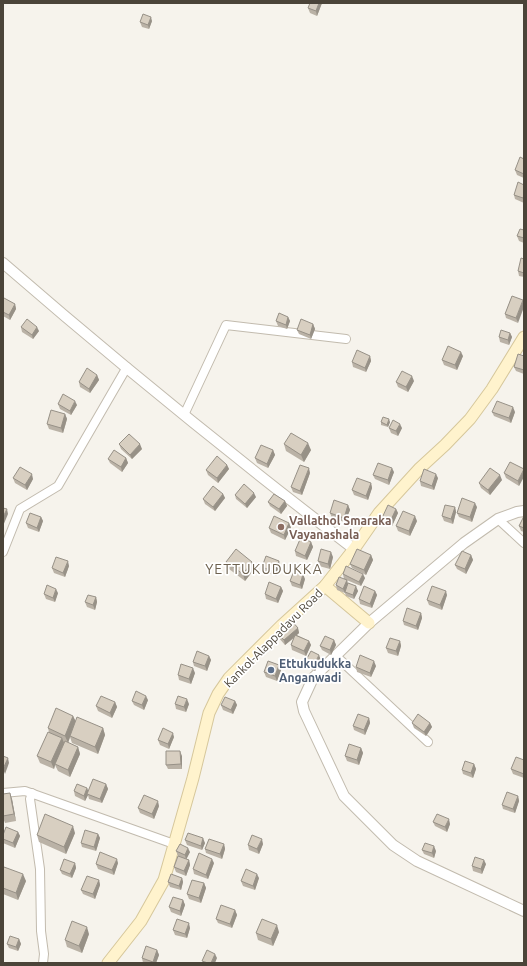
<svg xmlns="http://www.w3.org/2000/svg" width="527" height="966" font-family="Ubuntu,sans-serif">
	<rect width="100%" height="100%" fill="#f6f3ec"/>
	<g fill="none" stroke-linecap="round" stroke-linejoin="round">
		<g stroke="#c2bbae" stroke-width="10">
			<g id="minor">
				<polyline points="184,415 226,325 346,339"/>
				<polyline points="498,519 524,543"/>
				<polyline points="3,552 20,509 58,486 127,367"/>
				<polyline points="336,656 428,742"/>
				<polyline points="3,793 25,791 174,844"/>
				<polyline points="32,793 30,799 40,869 41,931 44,954 43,963"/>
			</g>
		</g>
		<g stroke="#c2bbae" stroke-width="12">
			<g id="tertiary">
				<path d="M3,263C117,362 234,457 354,549"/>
				<polyline points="524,511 517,512 498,519 464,543 369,623 313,678 302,702 304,711 344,796 393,845 417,861 524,911"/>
			</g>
		</g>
		<g stroke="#d6c79b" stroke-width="13">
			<g id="secondary">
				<polyline points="325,586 369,623"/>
				<polyline points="108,963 141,921 164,880 193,778 209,713 218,694 229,678 282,625 325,586 354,549 379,513 420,468 445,445 470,419 492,389 524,337"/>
			</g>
		</g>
		<use href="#minor" stroke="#fff" stroke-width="8"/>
		<use href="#tertiary" stroke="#fff" stroke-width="10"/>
		<use href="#secondary" stroke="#fff3cd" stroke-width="11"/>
	</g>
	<g fill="#bab2a6">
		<polygon points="322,3 317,16 310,13 308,8"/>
		<polygon points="152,21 149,29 142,27 140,22"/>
		<polygon points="524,159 524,178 517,175 515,170"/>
		<polygon points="524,185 524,203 515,199 514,195"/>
		<polygon points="524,230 524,243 519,241 517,236"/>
		<polygon points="524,259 524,277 519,276 518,271"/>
		<polygon points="512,296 518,323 506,318 505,314"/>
		<polygon points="3,299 15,304 16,309 10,320 3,316"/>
		<polygon points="288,317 290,321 287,329 278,326 276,321"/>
		<polygon points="313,324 315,329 311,339 299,334 297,330"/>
		<polygon points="21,327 39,331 33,339 22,332"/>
		<polygon points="510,333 512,337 509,345 500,342 499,337"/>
		<polygon points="370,356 371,361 366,372 353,367 352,362"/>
		<polygon points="463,356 457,370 444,365 442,360"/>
		<polygon points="524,356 524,374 516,371 514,367"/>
		<polygon points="97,375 99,380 90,393 80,387 79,382"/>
		<polygon points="414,381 408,392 398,387 396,382"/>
		<polygon points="58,404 77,405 71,415 60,409"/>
		<polygon points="492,412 515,412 511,423 494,416"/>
		<polygon points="65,414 67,419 63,433 49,429 47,424"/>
		<polygon points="381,422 390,422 388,427 381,425"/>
		<polygon points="389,428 402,428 398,436 391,433"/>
		<polygon points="119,444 142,449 132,459 121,449"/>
		<polygon points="284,444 311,450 304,462 286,451"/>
		<polygon points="273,450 275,455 268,468 257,463 255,458"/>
		<polygon points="126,458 128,463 122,472 110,463 108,459"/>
		<polygon points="227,465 229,469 218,483 208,475 206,470"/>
		<polygon points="524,469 519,486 506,478 504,473"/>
		<polygon points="394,472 389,485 375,479 373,475"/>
		<polygon points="310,473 302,495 293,492 291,487"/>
		<polygon points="13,478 33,479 27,490 15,483"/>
		<polygon points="438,478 434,490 421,486 420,481"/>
		<polygon points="502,480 490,495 481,488 479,483"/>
		<polygon points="371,483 372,488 368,500 354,495 352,490"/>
		<polygon points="223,494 225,498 215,511 205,504 203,499"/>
		<polygon points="235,495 256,497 247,508 236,499"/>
		<polygon points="285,501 287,506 281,514 270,506 268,502"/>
		<polygon points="348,505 350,510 345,522 332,518 330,513"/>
		<polygon points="455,507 456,512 453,524 444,521 442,516"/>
		<polygon points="477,507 472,522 459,517 457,513"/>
		<polygon points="396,509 398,513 392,526 384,523 382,518"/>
		<polygon points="524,516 524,532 521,531 519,526"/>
		<polygon points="41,517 43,521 39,532 28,528 26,523"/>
		<polygon points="417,521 410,536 398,531 396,526"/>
		<polygon points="289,523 291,528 285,540 271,533 269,528"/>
		<polygon points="311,542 313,547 307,560 296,556 295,551"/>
		<polygon points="371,555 373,560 366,575 352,568 350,564"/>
		<polygon points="471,555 473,560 466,574 457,569 455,565"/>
		<polygon points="333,557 330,569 319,566 318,561"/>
		<polygon points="226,562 252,562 255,568 245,581 229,569"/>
		<polygon points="280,565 276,576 263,571 262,567"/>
		<polygon points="69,566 65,577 54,573 52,568"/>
		<polygon points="343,574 365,578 361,586 344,579"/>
		<polygon points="305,579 302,589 292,586 290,581"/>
		<polygon points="347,580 348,584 358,591 354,599 346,596 345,593 337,590 336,585"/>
		<polygon points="281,587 283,591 278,603 266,599 265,594"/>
		<polygon points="375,591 377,595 372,608 360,604 359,599"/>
		<polygon points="58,593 55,602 46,599 44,594"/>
		<polygon points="447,595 442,610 429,605 427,600"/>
		<polygon points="96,597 97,602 95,610 87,607 85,602"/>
		<polygon points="421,613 422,618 418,630 404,625 403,621"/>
		<polygon points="298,628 299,633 297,635 309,641 311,645 306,656 292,650 291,645 294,638 285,645 278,637 276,632"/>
		<polygon points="334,640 336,645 331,655 322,650 320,646"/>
		<polygon points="400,641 401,646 398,656 388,653 386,648"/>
		<polygon points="209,656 211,660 207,671 194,666 193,662"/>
		<polygon points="321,660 315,671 307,667 305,662"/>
		<polygon points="279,665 281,670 277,681 266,677 264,672"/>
		<polygon points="376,666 371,677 357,672 356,667"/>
		<polygon points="195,673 191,684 179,680 178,675"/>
		<polygon points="148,700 144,710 134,705 132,701"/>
		<polygon points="235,701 237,705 233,714 223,710 221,705"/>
		<polygon points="115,702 117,707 112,718 98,711 96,706"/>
		<polygon points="175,704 189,704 186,712 176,709"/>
		<polygon points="73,716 76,722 103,728 105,735 98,754 72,743 70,737 68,743 78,747 80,754 70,777 58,771 55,765 54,769 40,763 37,756 49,732 48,728"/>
		<polygon points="369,718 370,723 365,735 354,730 353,726"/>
		<polygon points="412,723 430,723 432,727 426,736 414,728"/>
		<polygon points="174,737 169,749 160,745 158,740"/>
		<polygon points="361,748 363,753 359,765 347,761 345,756"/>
		<polygon points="182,756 182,769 168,769 166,765"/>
		<polygon points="524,760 524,778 513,774 511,769"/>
		<polygon points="474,764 476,769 473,778 463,774 462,770"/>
		<polygon points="106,784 108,789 102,803 89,799 88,795 85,801 75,796 74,791 87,788 88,791"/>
		<polygon points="3,794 12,799 16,821 5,823 3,818"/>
		<polygon points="518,796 519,801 515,813 503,809 502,805"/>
		<polygon points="159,806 154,819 140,813 138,808"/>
		<polygon points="433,822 450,824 447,832 435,826"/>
		<polygon points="18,832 20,836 15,848 3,843 3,835"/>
		<polygon points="75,833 66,854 39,842 37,835"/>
		<polygon points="98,834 100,838 96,851 82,847 81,843"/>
		<polygon points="185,840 205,843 202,850 187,845"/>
		<polygon points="224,844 225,849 222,859 206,853 205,849"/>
		<polygon points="263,844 259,854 249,850 248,845"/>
		<polygon points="422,850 436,851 434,858 424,854"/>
		<polygon points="176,851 190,852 186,859 189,860 190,865 186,876 176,872 174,867 184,859 178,856"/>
		<polygon points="75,863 76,868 72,878 62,874 60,870"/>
		<polygon points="118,863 114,875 98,869 96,864"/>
		<polygon points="214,863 208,879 194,874 193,869"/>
		<polygon points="486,864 482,874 473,871 472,866"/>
		<polygon points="3,870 26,881 18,900 3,894"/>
		<polygon points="182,878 183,882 181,890 170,887 168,882"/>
		<polygon points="259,878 255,890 243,886 241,881"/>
		<polygon points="99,880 100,885 95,899 83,894 81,890"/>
		<polygon points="204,883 206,888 201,903 189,899 187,894"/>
		<polygon points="183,900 185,905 181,916 171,912 169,907"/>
		<polygon points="235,910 237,915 232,928 218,923 216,919"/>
		<polygon points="190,928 187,938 175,935 173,930"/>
		<polygon points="279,932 273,946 258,940 256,933"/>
		<polygon points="89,934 82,953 67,947 65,940"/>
		<polygon points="19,939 21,944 18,951 9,948 7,944"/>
		<polygon points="157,950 159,955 156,963 143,963 142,958"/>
	</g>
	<g fill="#979187">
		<polygon points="319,3 322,3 317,16 316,11"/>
		<polygon points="151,17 152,21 149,29 148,25"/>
		<polygon points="523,300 524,303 524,307 518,323 516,318"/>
		<polygon points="15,304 16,309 10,320 9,315"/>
		<polygon points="288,317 290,321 287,329 286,325"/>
		<polygon points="313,324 315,329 311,339 310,335"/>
		<polygon points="37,327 39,331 33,339 32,335"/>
		<polygon points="510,333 512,337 509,345 508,340"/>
		<polygon points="461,352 463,356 457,370 455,365"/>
		<polygon points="370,356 371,361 366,372 365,368"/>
		<polygon points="97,375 99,380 90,393 89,389"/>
		<polygon points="412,376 414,381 408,392 406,387"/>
		<polygon points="75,401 77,405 71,415 70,411"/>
		<polygon points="513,407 515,412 511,423 509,418"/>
		<polygon points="65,414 67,419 63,433 61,428"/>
		<polygon points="389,419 390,422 388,427 387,425"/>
		<polygon points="400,424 402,428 398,436 396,431"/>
		<polygon points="308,443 311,450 304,462 301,455"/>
		<polygon points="140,444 142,449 132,459 130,455"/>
		<polygon points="273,450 275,455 268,468 267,464"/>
		<polygon points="126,458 128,463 122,472 121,467"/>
		<polygon points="227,465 229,469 218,483 217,478"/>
		<polygon points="309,468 310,473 302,495 300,491"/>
		<polygon points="392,468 394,472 389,485 388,480"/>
		<polygon points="524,470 524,477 519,486 518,481"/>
		<polygon points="32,474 33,479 27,490 25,485"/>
		<polygon points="436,474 438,478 434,490 432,486"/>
		<polygon points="500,475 502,480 490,495 488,490"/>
		<polygon points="371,483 372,488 368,500 366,496"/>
		<polygon points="254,493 256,497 247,508 245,504"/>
		<polygon points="223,494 225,498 215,511 213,507"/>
		<polygon points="285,501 287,506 281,514 279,509"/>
		<polygon points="475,503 477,507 472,522 470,517"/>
		<polygon points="348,505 350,510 345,522 344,518"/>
		<polygon points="455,507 456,512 453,524 451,519"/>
		<polygon points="7,509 8,514 3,526 3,517"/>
		<polygon points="396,509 398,513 392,526 390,522"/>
		<polygon points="415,516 417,521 410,536 409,531"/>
		<polygon points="41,517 43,521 39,532 37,528"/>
		<polygon points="289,523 291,528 285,540 284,535"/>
		<polygon points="311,542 313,547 307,560 305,556"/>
		<polygon points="331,552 333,557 330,569 328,564"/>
		<polygon points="371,555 373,560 366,575 364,570"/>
		<polygon points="471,555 473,560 466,574 465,569"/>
		<polygon points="68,561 69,566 65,577 63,573"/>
		<polygon points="279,561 280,565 276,576 275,572"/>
		<polygon points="252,562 255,568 245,581 243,574"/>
		<polygon points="303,574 305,579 302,589 300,585"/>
		<polygon points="363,574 365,578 361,586 359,582"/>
		<polygon points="347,580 348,585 345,592 345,593 343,589"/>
		<polygon points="356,586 358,591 354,599 353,595"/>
		<polygon points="281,587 283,591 278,603 276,599"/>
		<polygon points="56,589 58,593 55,602 53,598"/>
		<polygon points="375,591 377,595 372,608 370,604"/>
		<polygon points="446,591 447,595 442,610 440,605"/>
		<polygon points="96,597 97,602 95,610 93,605"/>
		<polygon points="421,613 422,618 418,630 416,626"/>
		<polygon points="298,628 299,633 285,645 284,640"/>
		<polygon points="334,640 336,645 331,655 330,650"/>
		<polygon points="309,641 311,645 306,656 304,651"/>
		<polygon points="400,641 401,646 398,656 396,651"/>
		<polygon points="319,655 321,660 315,671 313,667"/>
		<polygon points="209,656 211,660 207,671 205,666"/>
		<polygon points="374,661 376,666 371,677 370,673"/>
		<polygon points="279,665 281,670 277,681 275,676"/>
		<polygon points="193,668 195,673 191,684 189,679"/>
		<polygon points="146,696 148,700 144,710 142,705"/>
		<polygon points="187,699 189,704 186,712 184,707"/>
		<polygon points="235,701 237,705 233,714 231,710"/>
		<polygon points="115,702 117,707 112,718 110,713"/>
		<polygon points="73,716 76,722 70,736 70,737 68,743 65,736"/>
		<polygon points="369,718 370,723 365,735 364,730"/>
		<polygon points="430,723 432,727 426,736 424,732"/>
		<polygon points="103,728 105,735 98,754 95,747"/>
		<polygon points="173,733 174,737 169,749 168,744"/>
		<polygon points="62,738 65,745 55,764 55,765 54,769 51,762"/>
		<polygon points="78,747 80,754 70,777 68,770"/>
		<polygon points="361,748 363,753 359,765 357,760"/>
		<polygon points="180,751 182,756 182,769 181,764"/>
		<polygon points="8,758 9,763 5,774 3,769"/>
		<polygon points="474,764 476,769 473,778 471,773"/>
		<polygon points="106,784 108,789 102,803 100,799"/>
		<polygon points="87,788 89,793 87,794 88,795 85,801 84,796"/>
		<polygon points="10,793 12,799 16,821 14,814"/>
		<polygon points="518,796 519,801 515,813 513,809"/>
		<polygon points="158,801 159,806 154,819 152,814"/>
		<polygon points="449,819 450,824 447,832 445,827"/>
		<polygon points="73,826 75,833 66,854 64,847"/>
		<polygon points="18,832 20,836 15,848 13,843"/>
		<polygon points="98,834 100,838 96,851 94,847"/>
		<polygon points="203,838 205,843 202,850 201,846"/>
		<polygon points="262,839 263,844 259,854 257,849"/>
		<polygon points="224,844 225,849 222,859 220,854"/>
		<polygon points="434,846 436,851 434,858 432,853"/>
		<polygon points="188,848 190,852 186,860 185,855"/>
		<polygon points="117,859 118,863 114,875 112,870"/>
		<polygon points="212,859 214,863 208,879 206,875"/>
		<polygon points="189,860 190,865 186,876 184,871"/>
		<polygon points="484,860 486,864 482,874 481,869"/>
		<polygon points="75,863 76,868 72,878 70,874"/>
		<polygon points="23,874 26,881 18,900 16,893"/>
		<polygon points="257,874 259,878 255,890 253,886"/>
		<polygon points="182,878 183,882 181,890 179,886"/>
		<polygon points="99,880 100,885 95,899 93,894"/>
		<polygon points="204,883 206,888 201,903 199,898"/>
		<polygon points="183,900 185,905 181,916 180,911"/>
		<polygon points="235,910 237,915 232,928 230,924"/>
		<polygon points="189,923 190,928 187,938 185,934"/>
		<polygon points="277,925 279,932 273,946 271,939"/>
		<polygon points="87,927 89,934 82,953 79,946"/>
		<polygon points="19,939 21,944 18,951 16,947"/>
		<polygon points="157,950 159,955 156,963 153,963 153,962"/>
		<polygon points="215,954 217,958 215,963 211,963"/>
	</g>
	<g fill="#d8cfc1" stroke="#979187">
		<polygon points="310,3 319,3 316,11 308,8"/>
		<polygon points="143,14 151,17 148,25 140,22"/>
		<polygon points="520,157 524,159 524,174 515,170"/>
		<polygon points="518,182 524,185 524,195 523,198 514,195"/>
		<polygon points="520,229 524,230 524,238 517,236"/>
		<polygon points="521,258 524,259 524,273 518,271"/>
		<polygon points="512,296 523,300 516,318 505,314"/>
		<polygon points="4,298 15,304 9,315 3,312 3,299"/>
		<polygon points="279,313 288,317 286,325 276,321"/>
		<polygon points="27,319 37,327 32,335 21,327"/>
		<polygon points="301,319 313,324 310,335 297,330"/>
		<polygon points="501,330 510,333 508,340 499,337"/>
		<polygon points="448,346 461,352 455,365 442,360"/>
		<polygon points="357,350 370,356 365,368 352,362"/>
		<polygon points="518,354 524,356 524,370 514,367"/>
		<polygon points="87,368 97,375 89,389 79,382"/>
		<polygon points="402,371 412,376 406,387 396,382"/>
		<polygon points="63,394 75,401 70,411 58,404"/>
		<polygon points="497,401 513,407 509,418 492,412"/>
		<polygon points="51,410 65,414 61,428 47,424"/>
		<polygon points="383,417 389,419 387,425 381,422"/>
		<polygon points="393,420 400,424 396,431 389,428"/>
		<polygon points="291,433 308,443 301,455 284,444"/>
		<polygon points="129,434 140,444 130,455 119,444"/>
		<polygon points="261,445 273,450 267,464 255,458"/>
		<polygon points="114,450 126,458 121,467 108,459"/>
		<polygon points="217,456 227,465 217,478 206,470"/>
		<polygon points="510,462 524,469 518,481 504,473"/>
		<polygon points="378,463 392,468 388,480 373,475"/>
		<polygon points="300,465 309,468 300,491 291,487"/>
		<polygon points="20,467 32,474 25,485 13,478"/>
		<polygon points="490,468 500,475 488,490 479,483"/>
		<polygon points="424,469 436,474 432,486 420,481"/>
		<polygon points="357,478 371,483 366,496 352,490"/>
		<polygon points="244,484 254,493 245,504 235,495"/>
		<polygon points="213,486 223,494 213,507 203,499"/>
		<polygon points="274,494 285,501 279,509 268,502"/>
		<polygon points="462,498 475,503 470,517 457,513"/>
		<polygon points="334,500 348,505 344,518 330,513"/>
		<polygon points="388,505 396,509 390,522 382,518"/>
		<polygon points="445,505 455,507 451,519 442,516"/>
		<polygon points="3,508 7,509 3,517"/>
		<polygon points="403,511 415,516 409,531 396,526"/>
		<polygon points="30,513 41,517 37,528 26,523"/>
		<polygon points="274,516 289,523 284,535 269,528"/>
		<polygon points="524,516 524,528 519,526"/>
		<polygon points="301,537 311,542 305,556 295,551"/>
		<polygon points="236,549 252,562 243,574 226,562"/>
		<polygon points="321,549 331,552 328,564 318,561"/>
		<polygon points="357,549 371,555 364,570 350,564"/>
		<polygon points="462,551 471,555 465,569 455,565"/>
		<polygon points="266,556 279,561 275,572 262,567"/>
		<polygon points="56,557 68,561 63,573 52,568"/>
		<polygon points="346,566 363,574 359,582 343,574"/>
		<polygon points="294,571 303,574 300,585 290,581"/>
		<polygon points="339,577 347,580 343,589 336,585"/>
		<polygon points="269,582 281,587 276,599 265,594"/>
		<polygon points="348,583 356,586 353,595 345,592"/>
		<polygon points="47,585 56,589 53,598 44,594"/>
		<polygon points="364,586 375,591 370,604 359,599"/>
		<polygon points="432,586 446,591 440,605 427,600"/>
		<polygon points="88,595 96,597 93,605 85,602"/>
		<polygon points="407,608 421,613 416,626 403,621"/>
		<polygon points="291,620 298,628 284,640 276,632"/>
		<polygon points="295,635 309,641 304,651 291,645"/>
		<polygon points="325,636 334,640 330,650 320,646"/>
		<polygon points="390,638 400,641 396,651 386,648"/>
		<polygon points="197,651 209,656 205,666 193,662"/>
		<polygon points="311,651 319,655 313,667 305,662"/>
		<polygon points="360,655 374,661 370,673 356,667"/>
		<polygon points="268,661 279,665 275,676 264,672"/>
		<polygon points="181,664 193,668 189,679 178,675"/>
		<polygon points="136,691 146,696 142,705 132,701"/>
		<polygon points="101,696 115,702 110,713 96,706"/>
		<polygon points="178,696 187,699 184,707 175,704"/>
		<polygon points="225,697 235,701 231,710 221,705"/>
		<polygon points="56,708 73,716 65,736 48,728"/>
		<polygon points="358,714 369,718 364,730 353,726"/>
		<polygon points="418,714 430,723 424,732 412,723"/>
		<polygon points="77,717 103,728 95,747 70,736"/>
		<polygon points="163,728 173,733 168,744 158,740"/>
		<polygon points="48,732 62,738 51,762 37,756"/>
		<polygon points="65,741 78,747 68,770 55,764"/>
		<polygon points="349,744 361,748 357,760 345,756"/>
		<polygon points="166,751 180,751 181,764 166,765"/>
		<polygon points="3,756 8,758 3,769"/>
		<polygon points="516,757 524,760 524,774 511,769"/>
		<polygon points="465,761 474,764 471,773 462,770"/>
		<polygon points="93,779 106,784 100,799 87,794"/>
		<polygon points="77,784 87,788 84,796 74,791"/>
		<polygon points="507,792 518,796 513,809 502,805"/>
		<polygon points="10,793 14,814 3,816 3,794"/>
		<polygon points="144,795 158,801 152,814 138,808"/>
		<polygon points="45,814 73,826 64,847 37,835"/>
		<polygon points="437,814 449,819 445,827 433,822"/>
		<polygon points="6,827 18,832 13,843 3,839 3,835"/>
		<polygon points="85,830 98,834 94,847 81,843"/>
		<polygon points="188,833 203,838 201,846 185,840"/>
		<polygon points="252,835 262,839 257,849 248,845"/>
		<polygon points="209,839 224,844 220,854 205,849"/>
		<polygon points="425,843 434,846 432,853 422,850"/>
		<polygon points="180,844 188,848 185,855 176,851"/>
		<polygon points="100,852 117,859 112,870 96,864"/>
		<polygon points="199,853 212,859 206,875 193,869"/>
		<polygon points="178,856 189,860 184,871 174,867"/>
		<polygon points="475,857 484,860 481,869 472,866"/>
		<polygon points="64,859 75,863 70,874 60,870"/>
		<polygon points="4,867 23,874 16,893 3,888 3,870"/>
		<polygon points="246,869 257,874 253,886 241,881"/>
		<polygon points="171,874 182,878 179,886 168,882"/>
		<polygon points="87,876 99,880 93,894 81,890"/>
		<polygon points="192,880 204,883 199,898 187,894"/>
		<polygon points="173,897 183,900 180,911 169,907"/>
		<polygon points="221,905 235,910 230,924 216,919"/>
		<polygon points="177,919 189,923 185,934 173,930"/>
		<polygon points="262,919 277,925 271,939 256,933"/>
		<polygon points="72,921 87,927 79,946 65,940"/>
		<polygon points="10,936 19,939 16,947 7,944"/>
		<polygon points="146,946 157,950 153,962 142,958"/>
		<polygon points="207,950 215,954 211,963 208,963 202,961"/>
	</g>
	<circle fill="#8d6e63" stroke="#fff" stroke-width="1.5" cx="281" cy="527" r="4"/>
	<circle fill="#5c6f8a" stroke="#fff" stroke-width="1.5" cx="271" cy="670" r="4"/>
	<g text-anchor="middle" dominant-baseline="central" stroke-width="3.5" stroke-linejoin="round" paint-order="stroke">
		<g font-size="12" font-weight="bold" fill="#785e54" stroke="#fff" text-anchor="start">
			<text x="289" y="520">Vallathol Smaraka<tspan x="289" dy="14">Vayanashala</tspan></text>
		</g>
		<g font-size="12" fill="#4b4439" stroke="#fff">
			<text transform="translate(273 638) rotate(-45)">Kankol-Alappadavu Road</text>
		</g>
		<g font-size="12" font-weight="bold" fill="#4e5e75" stroke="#fff" text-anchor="start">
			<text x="279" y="663">Ettukudukka<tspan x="279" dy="14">Anganwadi</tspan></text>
		</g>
		<g font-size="14" letter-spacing="1" fill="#6e6250" stroke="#fff">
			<text x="264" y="569">YETTUKUDUKKA</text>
		</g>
	</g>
	<rect width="527" height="966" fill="none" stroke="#4b4439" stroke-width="8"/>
</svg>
